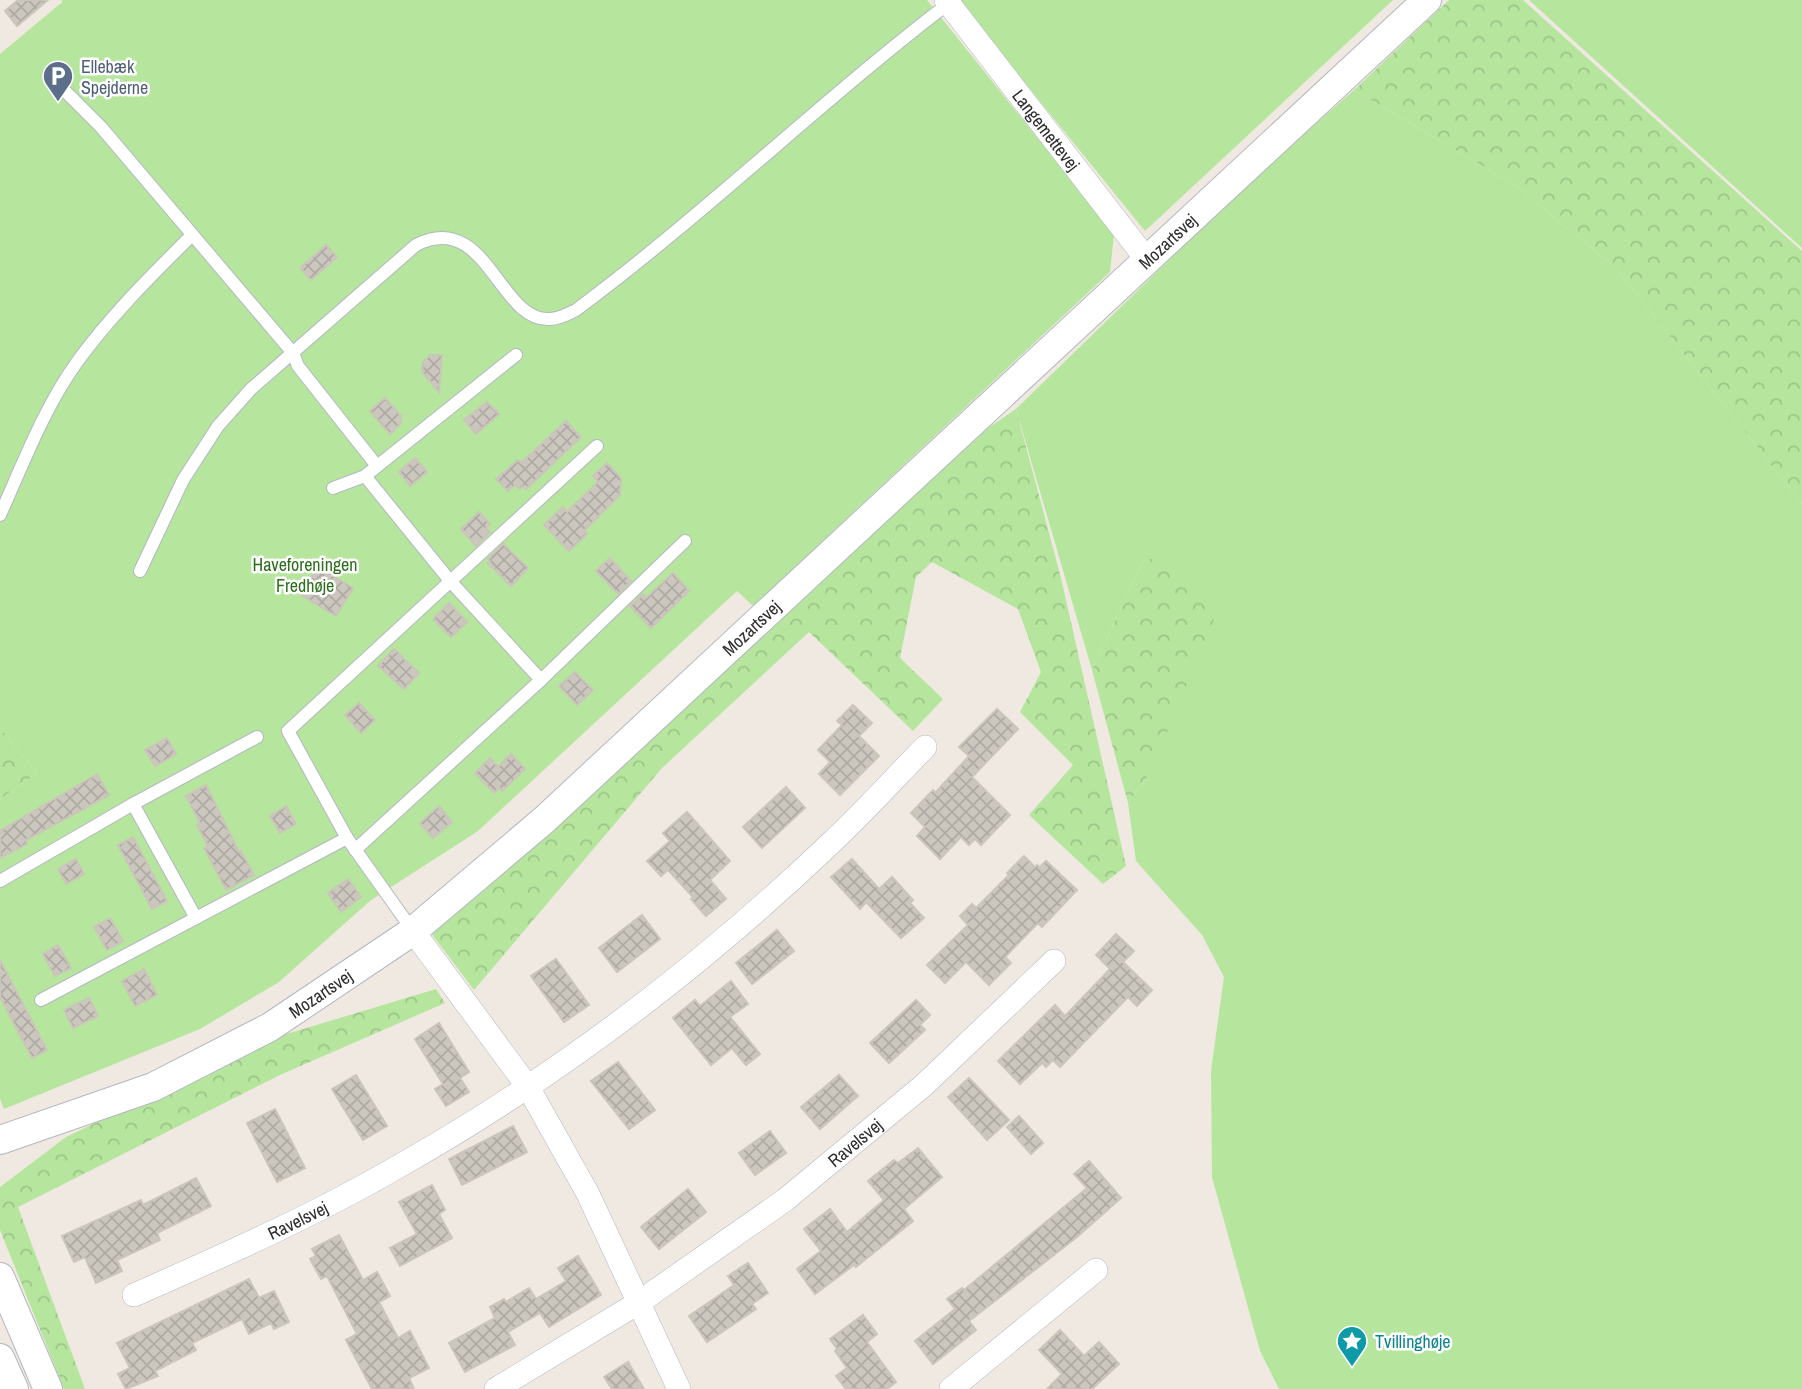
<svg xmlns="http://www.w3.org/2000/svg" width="1802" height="1389" font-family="'Archivo Narrow',sans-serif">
	<defs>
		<pattern id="forest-crowns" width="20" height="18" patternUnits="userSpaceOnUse" patternTransform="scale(1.75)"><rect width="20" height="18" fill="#b6e59e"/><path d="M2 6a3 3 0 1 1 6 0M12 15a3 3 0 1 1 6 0" fill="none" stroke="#9dc588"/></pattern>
		<pattern id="building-cross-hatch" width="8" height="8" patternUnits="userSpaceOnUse" patternTransform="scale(1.75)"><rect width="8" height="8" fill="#cbc7bf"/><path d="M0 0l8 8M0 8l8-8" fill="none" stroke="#afaba4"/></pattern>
	</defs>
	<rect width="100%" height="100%" fill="#efe9e1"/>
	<g fill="#b6e59e">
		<polygon points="62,0 927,0 1114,234 1110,272 753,606 737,591 478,831 371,900 279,982 200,1029 4,1109 0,1099 0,799 37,773 0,728 0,54 61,3 62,4"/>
		<polygon points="958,0 1393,0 1145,231"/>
		<polygon points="1529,0 1802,0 1802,248"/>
		<polygon points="1354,90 1515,185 1615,267 1802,504 1802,1389 1279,1389 1260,1351 1212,1177 1211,1071 1224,977 1202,935 1136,861 1128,803 1150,773 1144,559 1092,670 1016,409 1244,187"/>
	</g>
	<g fill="url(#forest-crowns)">
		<polygon points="1449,0 1523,0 1802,251 1802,504 1615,267 1515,185 1354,90"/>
		<polygon points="1016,409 1061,578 1126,866 1103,884 1029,815 1073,765 1020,712 1041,672 1018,609 932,562 916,577 900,658 943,699 913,731 809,632 662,768 474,990 431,933 969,441"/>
		<polygon points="1144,559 1152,559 1198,590 1214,619 1150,773 1128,803 1092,670"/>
		<polygon points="0,728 37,773 0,799"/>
		<polygon points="436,989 445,1003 280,1075 18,1207 85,1389 64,1389 0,1230 0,1187 66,1137 270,1039"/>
	</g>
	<g fill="url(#building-cross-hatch)" stroke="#cbc5ba" stroke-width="2">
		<polygon points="18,0 48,0 17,26 5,11"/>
		<polygon points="326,245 337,257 311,280 300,268"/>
		<polygon points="430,355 442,355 439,392 422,372 423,362"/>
		<polygon points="385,398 401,416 401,423 390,434 370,411"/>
		<polygon points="487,402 499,414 476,434 464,420"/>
		<polygon points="566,421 581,437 526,489 523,486 520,489 515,485 508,491 496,479 518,460 521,463"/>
		<polygon points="415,458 427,472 410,486 399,472"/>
		<polygon points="607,463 621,478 620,495 584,531 587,534 569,551 544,525 563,507 567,512 598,482 593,476"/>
		<polygon points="479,512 490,524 486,528 490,532 476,546 461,529"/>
		<polygon points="503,544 528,568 511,586 488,563 490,561 488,559"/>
		<polygon points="610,558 631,581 618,594 596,571"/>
		<polygon points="318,567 353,588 336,616 301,595"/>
		<polygon points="673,573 689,591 651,628 630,606 643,594 646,598"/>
		<polygon points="449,603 467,622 451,637 433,619"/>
		<polygon points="394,649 419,673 404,689 378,666"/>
		<polygon points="575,672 593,690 577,705 559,686"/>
		<polygon points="359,703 375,720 361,733 345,715"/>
		<polygon points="853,705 872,723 859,736 879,756 840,795 819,774 830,762 818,750 842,725 837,721"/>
		<polygon points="997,709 1018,729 972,777 1010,815 981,845 975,839 969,845 961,837 940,859 917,836 925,827 911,813 933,790 935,793 969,756 959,747"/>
		<polygon points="167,738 176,754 155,766 145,750"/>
		<polygon points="511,754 525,769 502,791 499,787 494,793 475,773 490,758 498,767"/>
		<polygon points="97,774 109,795 26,840 27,844 0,858 0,831"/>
		<polygon points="206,785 239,852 241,851 254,875 226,890 204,848 208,846 197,825 200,823 186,796"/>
		<polygon points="786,787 805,808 762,848 743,827"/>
		<polygon points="286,806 296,824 280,833 270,816"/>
		<polygon points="439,806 452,822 433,838 420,823"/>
		<polygon points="687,812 730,861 710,880 726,899 706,916 691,899 693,897 668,870 661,876 647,861 670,841 663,833"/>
		<polygon points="133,837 167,901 152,909 118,845"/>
		<polygon points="1024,856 1035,867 1037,865 1040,867 1046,861 1077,890 1042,927 1038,923 1005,957 1011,963 989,985 966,962 945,983 927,965 968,925 960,916 972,904 976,908 1009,875 1007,873"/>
		<polygon points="76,859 84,874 66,884 58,869"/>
		<polygon points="852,859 879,889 892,877 913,900 910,903 924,918 901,938 866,902 860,909 831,877"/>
		<polygon points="348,879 361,897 341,912 328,893"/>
		<polygon points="642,915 660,939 617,972 599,948"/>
		<polygon points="110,918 123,941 107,950 94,927"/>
		<polygon points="777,930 794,951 752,984 736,963"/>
		<polygon points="1116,934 1134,951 1123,962 1152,990 1137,1006 1128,997 1060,1067 1053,1060 1046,1067 1042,1063 1020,1084 998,1061 1055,1005 1065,1016 1110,969 1096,955"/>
		<polygon points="58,945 71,968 55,976 43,954"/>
		<polygon points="556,959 589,1005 564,1022 531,976"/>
		<polygon points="0,960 47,1050 32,1058 0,997"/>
		<polygon points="144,969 157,995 135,1006 122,981"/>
		<polygon points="731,981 748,1004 730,1017 760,1054 746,1065 732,1048 711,1065 673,1018 695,1000 700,1006"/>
		<polygon points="89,998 98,1016 73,1028 64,1010"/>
		<polygon points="916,1000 930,1015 920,1025 925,1030 889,1063 870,1043"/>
		<polygon points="439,1023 469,1072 460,1078 469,1092 446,1106 435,1089 443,1084 415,1039"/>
		<polygon points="618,1062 655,1110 629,1129 591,1081"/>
		<polygon points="356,1075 387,1126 363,1140 332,1089"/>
		<polygon points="839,1075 858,1096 820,1129 801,1107"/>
		<polygon points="969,1078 1009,1120 987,1140 948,1097"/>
		<polygon points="275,1109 305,1168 277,1182 247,1123"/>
		<polygon points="1019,1116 1043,1143 1031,1154 1007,1127"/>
		<polygon points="513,1126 527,1152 462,1185 449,1159"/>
		<polygon points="770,1131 786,1153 755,1175 739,1153"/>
		<polygon points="918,1148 942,1177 904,1209 913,1221 856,1267 854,1265 815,1294 797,1269 821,1251 804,1229 830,1209 847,1232 884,1200 868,1181 894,1160 898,1163"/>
		<polygon points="1089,1161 1121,1198 1077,1237 969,1321 976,1330 933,1364 915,1341 955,1309 947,1299 962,1288 964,1290 1087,1188 1074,1174"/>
		<polygon points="196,1178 211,1206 157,1233 160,1240 117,1260 122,1271 96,1283 85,1257 74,1262 62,1236 141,1200 143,1205"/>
		<polygon points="432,1185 445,1210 439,1214 452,1238 400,1266 390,1248 417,1234 399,1202"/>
		<polygon points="688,1189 706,1212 659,1249 641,1227"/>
		<polygon points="339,1235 363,1280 377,1272 390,1296 379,1302 398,1338 410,1331 429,1368 409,1378 414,1389 372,1389 346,1340 357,1334 327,1276 321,1279 310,1259 316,1256 312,1249"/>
		<polygon points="578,1256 601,1295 549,1327 540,1313 508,1332 515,1345 465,1372 449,1343 495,1318 490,1307 504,1299 506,1302 529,1288 536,1299 566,1281 558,1268"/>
		<polygon points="748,1263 768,1293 752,1304 756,1309 707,1342 689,1316 734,1285 728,1276"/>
		<polygon points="249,1279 259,1298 274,1291 289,1322 274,1329 271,1323 249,1334 242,1319 192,1343 196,1350 155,1371 158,1376 126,1389 118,1374 130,1368 117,1343"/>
		<polygon points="863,1315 877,1334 867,1342 896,1382 887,1389 846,1389 836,1376 847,1368 835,1351 837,1349 830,1339"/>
		<polygon points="1060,1330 1084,1356 1099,1342 1119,1364 1092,1389 1047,1389 1062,1374 1039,1350"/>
		<polygon points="628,1362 644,1389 612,1389 604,1377"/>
	</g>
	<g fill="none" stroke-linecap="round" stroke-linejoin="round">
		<g stroke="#b4b7c1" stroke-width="14">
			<g id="service">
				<polyline points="67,93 101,127 293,353 298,366 377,466"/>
				<polyline points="333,488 365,476"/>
				<path d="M0,515C23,464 44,408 77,362C111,315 152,275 192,235"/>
				<path d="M140,571L183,480L218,426L251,389L416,245C487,209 499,323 550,319C559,319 568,314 576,310C705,214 821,101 949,3"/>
				<polyline points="541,680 685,541"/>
				<polyline points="355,850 541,680 451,582 365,476 516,355"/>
				<polyline points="0,881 133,804"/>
				<polyline points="196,918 133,804 257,737"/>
				<polyline points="413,931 347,838 288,731 597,446"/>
				<polyline points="41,1000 347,838"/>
			</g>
		</g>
		<g stroke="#b4b7c1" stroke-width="24">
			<g id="minor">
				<path id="s1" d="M946,0L1147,260"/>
				<polyline points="413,931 528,1087 588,1194 679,1389"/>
				<path id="s2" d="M134,1295C225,1255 315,1215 401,1165C558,1076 702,966 832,842C864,812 894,779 925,747"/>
				<path id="s3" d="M496,1389L638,1303L785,1200L924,1085L1054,961"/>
				<polyline points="951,1389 1096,1270"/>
			</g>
		</g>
		<g stroke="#b4b7c1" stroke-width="30">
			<g id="tertiary">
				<path id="s4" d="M0,1140L153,1087L270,1027L413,931L544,820L1427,0"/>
				<polyline points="0,1277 48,1389"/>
				<polyline points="0,1358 14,1389"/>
			</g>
		</g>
		<use href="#service" stroke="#fff" stroke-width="12"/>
		<use href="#minor" stroke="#fff" stroke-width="23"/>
		<use href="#tertiary" stroke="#fff" stroke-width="28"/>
	</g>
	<defs>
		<g id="parking-pin" transform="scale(1.575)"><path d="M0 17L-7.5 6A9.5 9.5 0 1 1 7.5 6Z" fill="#5c6f8a" stroke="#fff"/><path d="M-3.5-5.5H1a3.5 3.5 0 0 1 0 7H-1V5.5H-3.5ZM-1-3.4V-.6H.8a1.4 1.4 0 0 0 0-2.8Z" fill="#fff"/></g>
		<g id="sight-pin" transform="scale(1.575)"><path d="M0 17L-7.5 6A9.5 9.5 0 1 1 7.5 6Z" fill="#0f9aa8" stroke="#fff"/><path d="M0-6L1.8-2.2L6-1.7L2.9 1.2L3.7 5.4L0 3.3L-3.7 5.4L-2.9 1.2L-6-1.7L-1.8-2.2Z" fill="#fff"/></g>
	</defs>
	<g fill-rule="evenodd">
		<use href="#parking-pin" x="58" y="76"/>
		<use href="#sight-pin" x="1352" y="1341"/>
	</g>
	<g text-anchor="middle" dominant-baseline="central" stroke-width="5" stroke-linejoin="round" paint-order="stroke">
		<g font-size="18" fill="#4e5e75" stroke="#fff" text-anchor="start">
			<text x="81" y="66">Ellebæk<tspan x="81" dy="21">Spejderne</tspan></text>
		</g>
		<g font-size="18" fill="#2e2e2e" stroke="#fff">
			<text stroke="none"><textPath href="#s1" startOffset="164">Langemettevej</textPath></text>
			<text stroke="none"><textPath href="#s4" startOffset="1488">Mozartsvej</textPath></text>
			<text stroke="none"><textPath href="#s4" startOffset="920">Mozartsvej</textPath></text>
			<text stroke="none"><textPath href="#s4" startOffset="354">Mozartsvej</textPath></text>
			<text stroke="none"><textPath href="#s3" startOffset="436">Ravelsvej</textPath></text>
			<text stroke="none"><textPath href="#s2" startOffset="180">Ravelsvej</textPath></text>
		</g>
		<g font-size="18" fill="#2c6e1b" stroke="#fff">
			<text x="305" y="564">Haveforeningen<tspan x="305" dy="21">Fredhøje</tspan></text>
		</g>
		<g font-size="18" fill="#0d838f" stroke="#fff" text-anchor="start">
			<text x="1375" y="1341">Tvillinghøje</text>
		</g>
	</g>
</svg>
